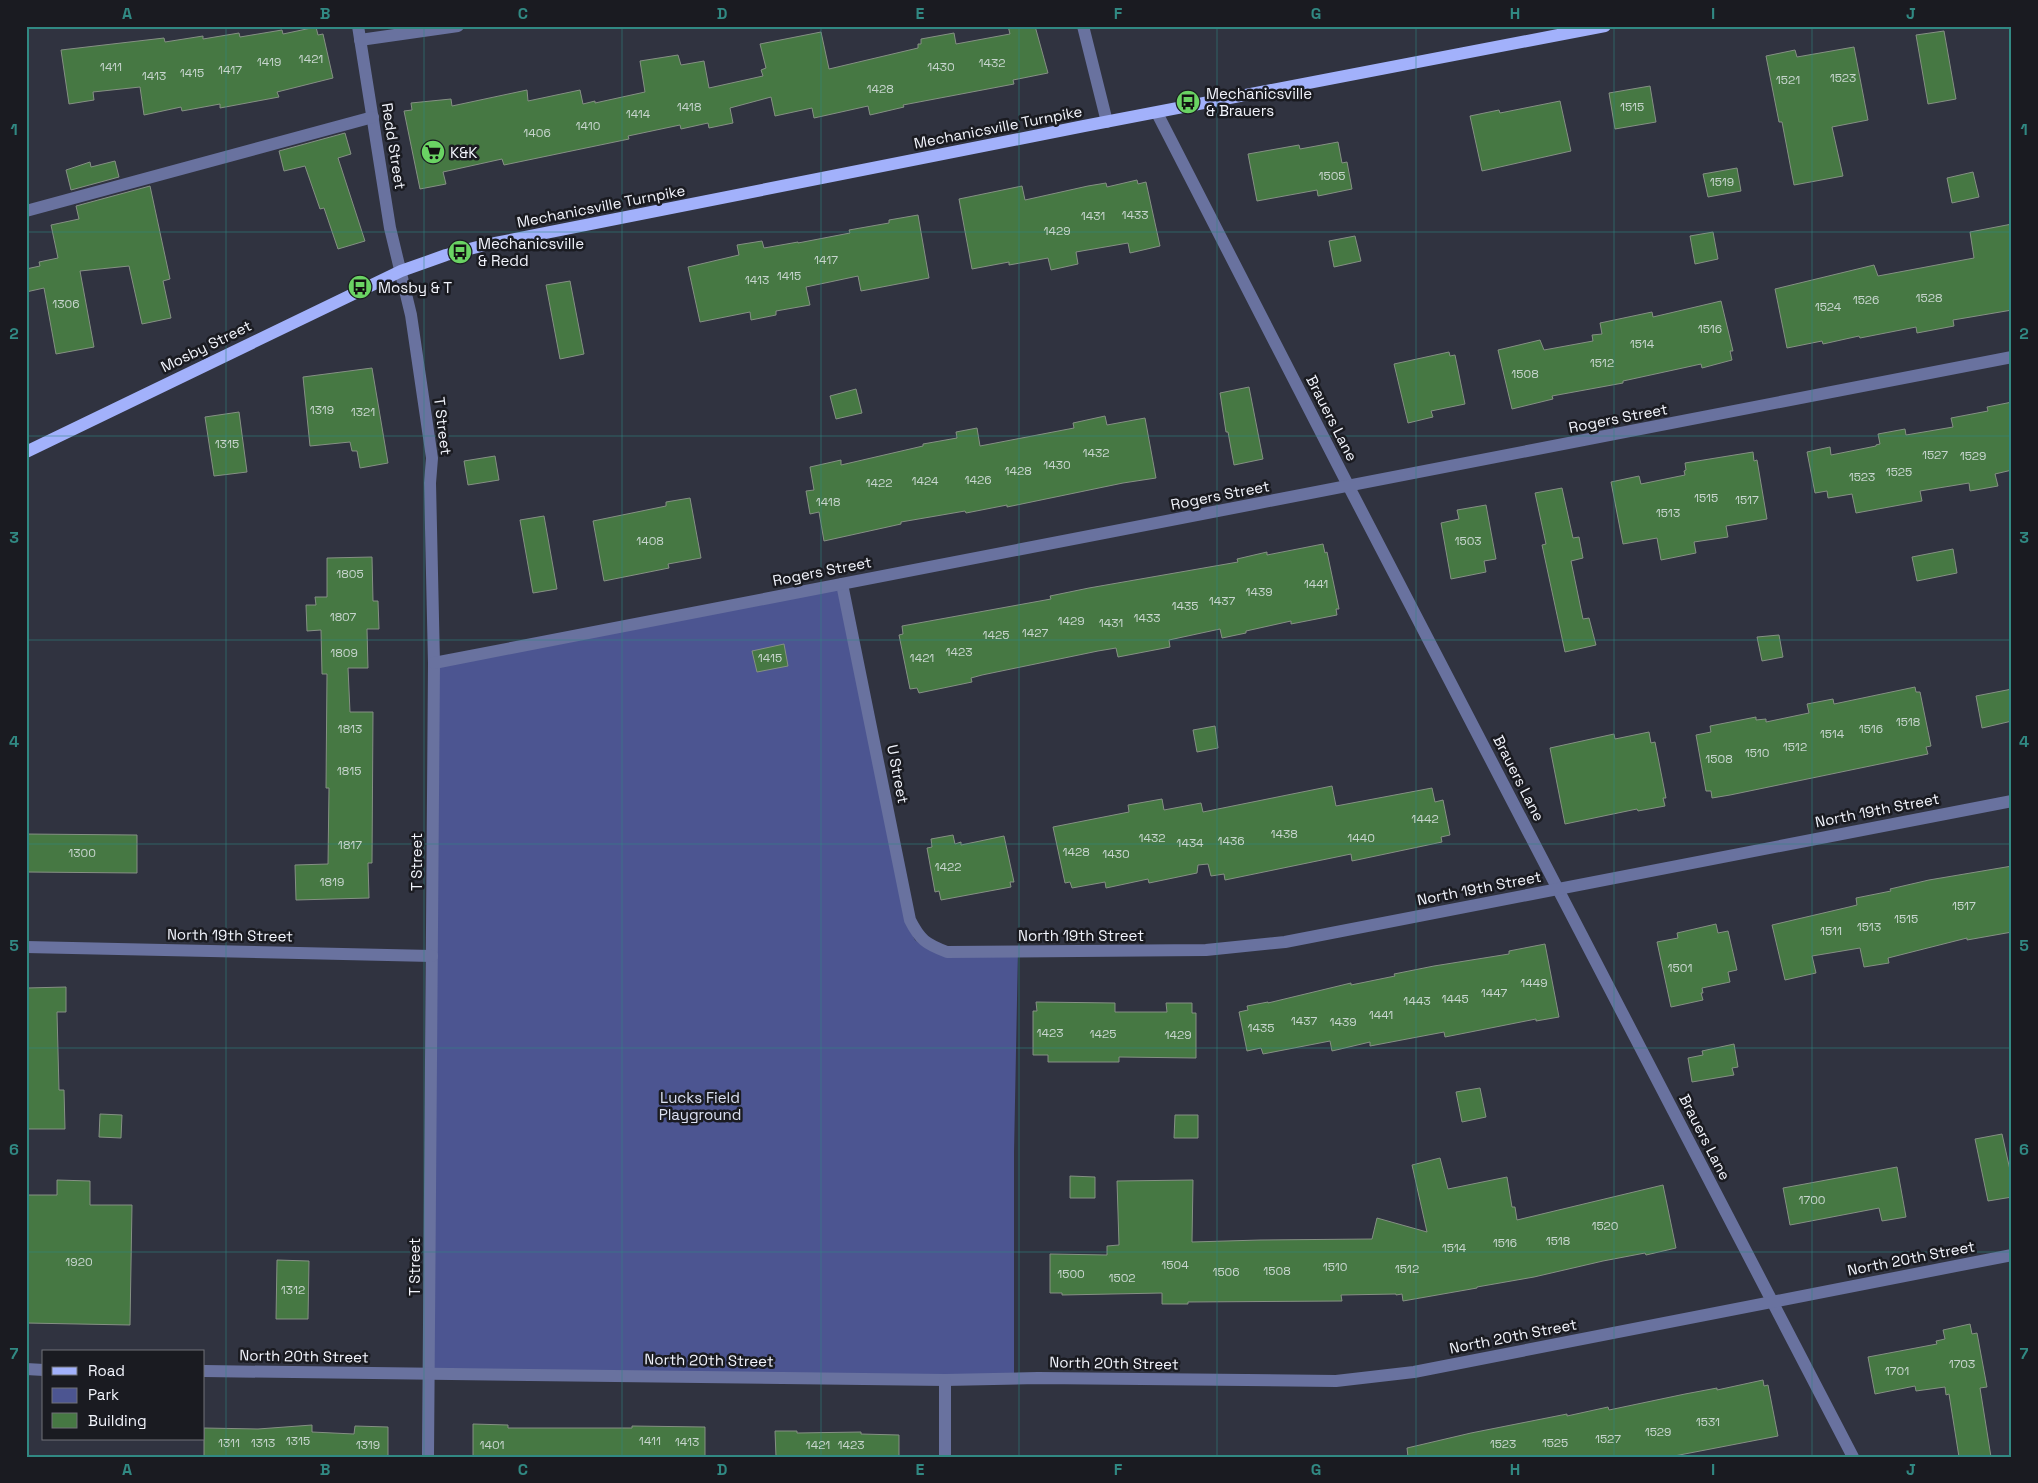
<svg xmlns="http://www.w3.org/2000/svg" width="2038" height="1483" font-family="'Space Grotesk',sans-serif">
	<rect width="100%" height="100%" fill="#303340"/>
	<polygon fill="#4c5591" points="840,584 909,929 915,940 923,946 1018,949 1014,1153 1014,1380 428,1374 432,662"/>
	<g fill="#467843" stroke="#859084">
		<polygon points="1008,26 1035,26 1048,73 1013,80 1014,84 903,105 904,107 870,115 868,106 814,118 812,108 775,116 771,97 730,108 733,123 709,128 708,123 681,129 680,125 628,136 629,139 504,165 502,159 443,172 446,184 420,189 404,111 412,110 411,103 451,99 452,106 527,90 528,101 580,90 583,104 595,101 595,103 645,92 640,61 678,55 681,65 704,61 709,88 763,76 761,70 766,68 760,44 821,32 829,69 918,48 918,44 921,44 921,39 954,33 956,44 1010,34"/>
		<polygon points="316,27 318,35 323,34 333,78 277,92 279,97 220,108 220,104 182,111 181,107 144,115 140,87 93,92 94,100 69,104 61,50 164,38 165,42 203,36 203,39 239,33 240,37 282,30 283,34"/>
		<polygon points="1944,31 1956,99 1928,104 1916,35"/>
		<polygon points="1854,47 1868,120 1832,127 1843,176 1794,185 1782,122 1779,122 1766,56 1795,50 1797,57"/>
		<polygon points="1650,86 1656,122 1615,129 1609,93"/>
		<polygon points="1560,101 1571,151 1482,171 1470,116 1499,110 1500,113"/>
		<polygon points="345,133 351,154 338,158 365,241 338,249 324,208 320,209 305,166 284,171 279,151"/>
		<polygon points="1338,142 1342,163 1347,162 1352,189 1318,196 1317,190 1257,201 1248,154 1299,145 1300,149"/>
		<polygon points="115,161 119,177 71,190 66,170 90,162 91,167"/>
		<polygon points="1737,168 1741,191 1708,197 1703,174"/>
		<polygon points="1973,172 1979,197 1952,203 1947,178"/>
		<polygon points="1137,180 1138,184 1146,182 1160,246 1130,253 1128,243 1076,252 1078,264 1051,270 1048,258 1009,265 1009,262 972,269 959,199 1022,186 1025,200 1088,186 1106,183 1107,187"/>
		<polygon points="150,186 170,279 163,281 171,318 142,324 129,266 80,271 94,347 56,354 44,288 26,292 26,269 40,266 39,262 58,258 51,225 79,219 76,206"/>
		<polygon points="918,215 929,278 861,291 858,276 806,287 810,305 776,311 776,315 751,320 750,312 700,322 688,267 739,255 737,245 762,241 764,248 798,242 798,243 850,233 849,230 889,223 889,220"/>
		<polygon points="2012,224 2012,310 1953,320 1954,326 1917,333 1916,327 1860,338 1859,336 1823,344 1822,341 1787,348 1775,289 1874,265 1878,276 1974,258 1970,232"/>
		<polygon points="1713,232 1718,259 1695,264 1690,236"/>
		<polygon points="1355,236 1361,261 1334,267 1329,241"/>
		<polygon points="570,281 584,354 560,359 546,285"/>
		<polygon points="1721,301 1733,351 1730,351 1732,360 1702,368 1701,364 1623,381 1623,383 1552,396 1553,399 1512,409 1498,350 1540,340 1544,350 1593,341 1592,335 1602,334 1600,323 1652,312 1653,317"/>
		<polygon points="1449,352 1450,356 1455,355 1465,404 1431,411 1433,417 1408,423 1394,364"/>
		<polygon points="372,368 388,463 360,468 357,451 352,451 350,442 310,446 303,377"/>
		<polygon points="1249,387 1263,459 1234,465 1228,432 1226,432 1220,393"/>
		<polygon points="856,389 862,413 836,419 830,396"/>
		<polygon points="2012,402 2012,470 1995,474 1998,486 1970,491 1969,483 1920,491 1922,501 1856,513 1852,494 1828,498 1827,491 1815,493 1807,452 1830,447 1831,455 1876,446 1876,445 1880,444 1878,434 1905,429 1906,435 1953,427 1951,418 1988,411 1987,407"/>
		<polygon points="239,412 247,472 214,476 205,417"/>
		<polygon points="1105,416 1107,425 1145,418 1156,478 1123,483 1007,507 1007,505 966,513 965,511 901,522 901,524 824,541 819,512 810,514 806,491 814,490 810,467 841,460 841,465 923,446 923,444 957,438 956,432 977,428 980,446 1074,428 1073,423"/>
		<polygon points="1753,452 1754,461 1757,460 1767,519 1726,526 1728,537 1694,542 1696,553 1661,560 1657,538 1623,544 1611,482 1639,476 1641,484 1685,475 1684,471 1686,470 1685,463"/>
		<polygon points="495,456 499,480 468,485 464,461"/>
		<polygon points="1562,488 1573,538 1579,537 1583,558 1571,561 1583,619 1589,618 1596,645 1565,652 1542,545 1546,544 1535,493"/>
		<polygon points="690,498 701,558 668,564 669,568 604,581 593,521 666,506 666,502"/>
		<polygon points="1486,505 1496,559 1484,561 1486,572 1451,579 1441,523 1459,519 1457,510"/>
		<polygon points="544,516 557,589 533,593 520,520"/>
		<polygon points="1323,544 1325,553 1327,552 1339,609 1336,609 1337,615 1291,624 1291,621 1246,631 1246,633 1222,638 1220,629 1169,640 1170,647 1118,657 1116,648 1098,651 982,675 971,678 972,682 919,693 917,688 910,689 899,635 903,634 902,626 1051,599 1050,596 1089,588 1238,562 1237,559 1267,552 1267,555"/>
		<polygon points="1953,549 1957,573 1917,581 1912,557"/>
		<polygon points="372,557 373,601 378,601 379,629 367,629 368,668 348,668 350,712 373,712 372,863 368,863 369,898 296,900 295,865 328,864 329,788 326,788 327,674 322,674 321,630 307,631 306,605 316,605 315,597 327,597 327,558"/>
		<polygon points="1779,635 1783,657 1762,661 1757,637"/>
		<polygon points="784,644 788,666 757,672 752,651"/>
		<polygon points="1915,687 1916,692 1920,692 1931,746 1926,747 1928,754 1730,795 1712,798 1711,791 1706,791 1696,735 1711,732 1710,726 1756,717 1756,720 1766,719 1766,722 1809,713 1807,704 1833,699 1834,704"/>
		<polygon points="2012,689 2012,721 1982,728 1976,696"/>
		<polygon points="1215,726 1218,748 1197,752 1193,730"/>
		<polygon points="1649,732 1651,743 1655,742 1666,798 1663,798 1665,806 1638,811 1637,809 1565,824 1550,748 1614,734 1615,739"/>
		<polygon points="1332,786 1336,806 1432,788 1435,802 1443,800 1450,835 1441,837 1442,842 1352,861 1351,854 1225,880 1224,874 1211,876 1208,864 1198,865 1197,873 1149,883 1148,879 1106,888 1105,882 1072,888 1070,882 1065,883 1053,827 1129,812 1128,805 1162,799 1164,810 1201,803 1203,812"/>
		<polygon points="26,834 137,835 137,873 26,872"/>
		<polygon points="953,835 955,844 961,842 961,845 1004,836 1014,882 1010,882 1011,887 941,900 939,891 935,892 927,848 932,847 931,839"/>
		<polygon points="2012,866 2012,932 1967,940 1967,938 1888,958 1889,963 1864,967 1860,948 1812,956 1816,973 1785,980 1772,925 1849,907 1857,905 1856,898 1891,891 1890,889 1929,880"/>
		<polygon points="1716,924 1718,933 1728,931 1737,970 1728,972 1730,982 1702,988 1703,993 1701,993 1703,1000 1671,1007 1657,942 1678,938 1677,933"/>
		<polygon points="1545,944 1559,1017 1536,1021 1536,1019 1445,1037 1444,1032 1370,1046 1370,1042 1332,1051 1330,1041 1263,1054 1261,1048 1247,1051 1239,1012 1248,1010 1247,1006 1268,1002 1268,1003 1351,983 1351,985 1395,976 1394,974 1434,966 1509,954 1509,951"/>
		<polygon points="66,987 66,1012 57,1012 59,1090 64,1090 65,1129 26,1129 26,988"/>
		<polygon points="1036,1002 1115,1003 1115,1012 1167,1012 1166,1003 1192,1003 1192,1013 1196,1013 1196,1058 1119,1057 1119,1062 1048,1062 1048,1055 1033,1055 1033,1011 1037,1011"/>
		<polygon points="1734,1044 1738,1067 1732,1068 1734,1075 1692,1082 1688,1058 1703,1055 1702,1051"/>
		<polygon points="1480,1088 1486,1117 1462,1122 1456,1092"/>
		<polygon points="100,1114 122,1115 121,1138 99,1137"/>
		<polygon points="1175,1115 1198,1115 1198,1138 1174,1138"/>
		<polygon points="2002,1134 2012,1179 2012,1197 1988,1201 1975,1139"/>
		<polygon points="1440,1158 1448,1189 1507,1177 1512,1207 1515,1207 1517,1220 1663,1185 1676,1248 1646,1255 1645,1253 1603,1261 1534,1277 1477,1287 1477,1288 1403,1301 1402,1294 1396,1295 1396,1294 1341,1295 1342,1301 1188,1302 1188,1304 1162,1304 1162,1293 1062,1295 1062,1293 1050,1293 1050,1254 1107,1255 1107,1246 1119,1245 1117,1181 1193,1180 1192,1242 1260,1240 1372,1239 1377,1218 1427,1232 1412,1165"/>
		<polygon points="1897,1167 1906,1217 1882,1221 1879,1208 1790,1225 1783,1188"/>
		<polygon points="1070,1176 1095,1177 1095,1198 1070,1198"/>
		<polygon points="57,1180 90,1181 90,1205 132,1205 130,1325 26,1323 26,1195 57,1195"/>
		<polygon points="277,1260 309,1261 308,1319 276,1319"/>
		<polygon points="1970,1324 1972,1334 1977,1333 1987,1387 1980,1388 1991,1457 1959,1457 1949,1394 1946,1395 1945,1387 1916,1391 1915,1386 1875,1394 1868,1357 1937,1344 1936,1341 1945,1339 1943,1330"/>
		<polygon points="1763,1380 1764,1386 1768,1385 1778,1436 1669,1457 1408,1457 1407,1448 1471,1433 1567,1414 1567,1416 1608,1407 1609,1410 1685,1394 1717,1388 1717,1390"/>
		<polygon points="473,1424 508,1425 508,1428 632,1428 632,1426 705,1427 705,1457 473,1457"/>
		<polygon points="312,1425 312,1432 354,1434 355,1426 388,1427 388,1457 204,1457 204,1428 258,1429"/>
		<polygon points="775,1431 797,1431 797,1433 861,1432 861,1434 899,1435 899,1457 776,1457"/>
	</g>
	<g fill="none" stroke-linecap="round" stroke-linejoin="round">
		<g stroke="#69729f" stroke-width="12">
			<polyline points="358,26 390,228 411,315 432,458 430,483 434,663 428,1457"/>
			<polyline points="1083,26 1107,122"/>
			<polyline points="360,40 458,26"/>
			<polyline points="1157,113 1349,487 1853,1457"/>
			<polyline points="26,211 373,117"/>
			<path d="M842,584L910,920C920,940 926,944 947,952L1206,950L1285,942L2012,801"/>
			<polyline points="434,663 2012,357"/>
			<polyline points="26,947 432,956"/>
			<polyline points="26,1369 44,1370"/>
			<polyline points="204,1371 945,1380 1038,1378 1336,1381 1414,1372 2012,1255"/>
			<polyline points="945,1380 945,1457"/>
		</g>
		<polyline stroke="#a2b1fb" stroke-width="12" points="26,452 401,271 446,255 485,245 1084,126 1605,26"/>
	</g>
	<path fill="none" stroke="#318983" stroke-width="1" stroke-opacity="0.55" d="M226,26V1457M424,26V1457M622,26V1457M821,26V1457M1019,26V1457M1217,26V1457M1416,26V1457M1614,26V1457M1812,26V1457M26,232H2012M26,436H2012M26,640H2012M26,844H2012M26,1048H2012M26,1252H2012"/>
	<defs>
		<g id="bus-disc" transform="scale(1.25)"><circle r="9.5" fill="#6ad363" stroke="#1a1b21"/><path d="M-5-6H5V4H4V6H2V4H-2V6H-4V4H-5ZM-3.5-4V0h7V-4ZM-3.5 1.2v1.5H-2V1.2ZM2 1.2v1.5H3.5V1.2Z" fill="#111"/></g>
		<g id="supermarket-disc" transform="scale(1.25)"><circle r="9.5" fill="#6ad363" stroke="#1a1b21"/><path d="M-6-5.5h2.5l.6 2H6L4.5 2H-2.5L-4.4-4H-6ZM-1.5 3.2a1.3 1.3 0 1 0 .1 0ZM3 3.2a1.3 1.3 0 1 0 .1 0Z" fill="#111"/></g>
	</defs>
	<g fill-rule="evenodd">
		<use href="#bus-disc" x="1188" y="102"/>
		<use href="#supermarket-disc" x="433" y="152"/>
		<use href="#bus-disc" x="460" y="252"/>
		<use href="#bus-disc" x="360" y="287"/>
	</g>
	<g text-anchor="middle" dominant-baseline="central" stroke-width="5" stroke-linejoin="round" paint-order="stroke">
		<g font-size="12" fill="#c7d5ce">
			<text x="311" y="59">1421</text>
			<text x="269" y="62">1419</text>
			<text x="992" y="63">1432</text>
			<text x="111" y="67">1411</text>
			<text x="941" y="67">1430</text>
			<text x="230" y="70">1417</text>
			<text x="192" y="73">1415</text>
			<text x="154" y="76">1413</text>
			<text x="1843" y="78">1523</text>
			<text x="1788" y="80">1521</text>
			<text x="880" y="89">1428</text>
			<text x="689" y="107">1418</text>
			<text x="1632" y="107">1515</text>
			<text x="638" y="114">1414</text>
			<text x="588" y="126">1410</text>
			<text x="537" y="133">1406</text>
			<text x="1332" y="176">1505</text>
			<text x="1722" y="182">1519</text>
			<text x="1135" y="215">1433</text>
			<text x="1093" y="216">1431</text>
			<text x="1057" y="231">1429</text>
			<text x="826" y="260">1417</text>
			<text x="789" y="276">1415</text>
			<text x="757" y="280">1413</text>
			<text x="1929" y="298">1528</text>
			<text x="1866" y="300">1526</text>
			<text x="66" y="304">1306</text>
			<text x="1828" y="307">1524</text>
			<text x="1710" y="329">1516</text>
			<text x="1642" y="344">1514</text>
			<text x="1602" y="363">1512</text>
			<text x="1525" y="374">1508</text>
			<text x="322" y="410">1319</text>
			<text x="363" y="412">1321</text>
			<text x="227" y="444">1315</text>
			<text x="1096" y="453">1432</text>
			<text x="1935" y="455">1527</text>
			<text x="1973" y="456">1529</text>
			<text x="1057" y="465">1430</text>
			<text x="1018" y="471">1428</text>
			<text x="1899" y="472">1525</text>
			<text x="1862" y="477">1523</text>
			<text x="978" y="480">1426</text>
			<text x="925" y="481">1424</text>
			<text x="879" y="483">1422</text>
			<text x="1706" y="498">1515</text>
			<text x="1747" y="500">1517</text>
			<text x="828" y="502">1418</text>
			<text x="1668" y="513">1513</text>
			<text x="650" y="541">1408</text>
			<text x="1468" y="541">1503</text>
			<text x="350" y="574">1805</text>
			<text x="1316" y="584">1441</text>
			<text x="1259" y="592">1439</text>
			<text x="1222" y="601">1437</text>
			<text x="1185" y="606">1435</text>
			<text x="343" y="617">1807</text>
			<text x="1147" y="618">1433</text>
			<text x="1071" y="621">1429</text>
			<text x="1111" y="623">1431</text>
			<text x="1035" y="633">1427</text>
			<text x="996" y="635">1425</text>
			<text x="959" y="652">1423</text>
			<text x="344" y="653">1809</text>
			<text x="770" y="658">1415</text>
			<text x="922" y="658">1421</text>
			<text x="1908" y="722">1518</text>
			<text x="350" y="729">1813</text>
			<text x="1871" y="729">1516</text>
			<text x="1832" y="734">1514</text>
			<text x="1795" y="747">1512</text>
			<text x="1757" y="753">1510</text>
			<text x="1719" y="759">1508</text>
			<text x="349" y="771">1815</text>
			<text x="1425" y="819">1442</text>
			<text x="1284" y="834">1438</text>
			<text x="1152" y="838">1432</text>
			<text x="1361" y="838">1440</text>
			<text x="1231" y="841">1436</text>
			<text x="1190" y="843">1434</text>
			<text x="350" y="845">1817</text>
			<text x="1076" y="852">1428</text>
			<text x="82" y="853">1300</text>
			<text x="1116" y="854">1430</text>
			<text x="948" y="867">1422</text>
			<text x="332" y="882">1819</text>
			<text x="1964" y="906">1517</text>
			<text x="1906" y="919">1515</text>
			<text x="1869" y="927">1513</text>
			<text x="1831" y="931">1511</text>
			<text x="1680" y="968">1501</text>
			<text x="1534" y="983">1449</text>
			<text x="1494" y="993">1447</text>
			<text x="1455" y="999">1445</text>
			<text x="1417" y="1001">1443</text>
			<text x="1381" y="1015">1441</text>
			<text x="1304" y="1021">1437</text>
			<text x="1343" y="1022">1439</text>
			<text x="1261" y="1028">1435</text>
			<text x="1050" y="1033">1423</text>
			<text x="1103" y="1034">1425</text>
			<text x="1178" y="1035">1429</text>
			<text x="1812" y="1200">1700</text>
			<text x="1605" y="1226">1520</text>
			<text x="1558" y="1241">1518</text>
			<text x="1505" y="1243">1516</text>
			<text x="1454" y="1248">1514</text>
			<text x="79" y="1262">1920</text>
			<text x="1175" y="1265">1504</text>
			<text x="1335" y="1267">1510</text>
			<text x="1407" y="1269">1512</text>
			<text x="1277" y="1271">1508</text>
			<text x="1226" y="1272">1506</text>
			<text x="1071" y="1274">1500</text>
			<text x="1122" y="1278">1502</text>
			<text x="293" y="1290">1312</text>
			<text x="1962" y="1364">1703</text>
			<text x="1897" y="1371">1701</text>
			<text x="1708" y="1422">1531</text>
			<text x="1658" y="1432">1529</text>
			<text x="1608" y="1439">1527</text>
			<text x="298" y="1441">1315</text>
			<text x="650" y="1441">1411</text>
			<text x="687" y="1442">1413</text>
			<text x="229" y="1443">1311</text>
			<text x="263" y="1443">1313</text>
			<text x="1555" y="1443">1525</text>
			<text x="1503" y="1444">1523</text>
			<text x="368" y="1445">1319</text>
			<text x="492" y="1445">1401</text>
			<text x="818" y="1445">1421</text>
			<text x="851" y="1445">1423</text>
		</g>
		<g font-size="15" fill="#f2f4fc" stroke="#1a1b21" text-anchor="start">
			<text x="1206" y="93">Mechanicsville<tspan x="1206" dy="17">&amp; Brauers</tspan></text>
			<text x="450" y="152">K&amp;K</text>
			<text x="478" y="243">Mechanicsville<tspan x="478" dy="17">&amp; Redd</tspan></text>
			<text x="378" y="287">Mosby &amp; T</text>
		</g>
		<g font-size="15" fill="#f2f4fc" stroke="#1a1b21">
			<text transform="translate(998 127) rotate(-11)">Mechanicsville Turnpike</text>
			<text transform="translate(394 146) rotate(81)">Redd Street</text>
			<text transform="translate(601 206) rotate(-11)">Mechanicsville Turnpike</text>
			<text transform="translate(206 346) rotate(-26)">Mosby Street</text>
			<text transform="translate(1332 418) rotate(63)">Brauers Lane</text>
			<text transform="translate(1618 418) rotate(-11)">Rogers Street</text>
			<text transform="translate(443 426) rotate(83)">T Street</text>
			<text transform="translate(1220 495) rotate(-11)">Rogers Street</text>
			<text transform="translate(822 571) rotate(-11)">Rogers Street</text>
			<text transform="translate(898 774) rotate(79)">U Street</text>
			<text transform="translate(1519 778) rotate(63)">Brauers Lane</text>
			<text transform="translate(1877 810) rotate(-11)">North 19th Street</text>
			<text transform="translate(416 862) rotate(-90)">T Street</text>
			<text transform="translate(1479 888) rotate(-11)">North 19th Street</text>
			<text transform="translate(230 935) rotate(1)">North 19th Street</text>
			<text x="1081" y="935">North 19th Street</text>
			<text transform="translate(1705 1137) rotate(63)">Brauers Lane</text>
			<text transform="translate(1911 1258) rotate(-11)">North 20th Street</text>
			<text transform="translate(414 1267) rotate(-90)">T Street</text>
			<text transform="translate(1513 1336) rotate(-11)">North 20th Street</text>
			<text transform="translate(304 1356) rotate(1)">North 20th Street</text>
			<text transform="translate(709 1360) rotate(1)">North 20th Street</text>
			<text transform="translate(1114 1363) rotate(1)">North 20th Street</text>
		</g>
		<g font-size="15" fill="#dce1f3" stroke="#1a1b21">
			<text x="700" y="1097">Lucks Field<tspan x="700" dy="17">Playground</tspan></text>
		</g>
	</g>
	<rect width="2038" height="1483" fill="none" stroke="#1a1b21" stroke-width="55"/>
	<rect x="42" y="1350" width="162" height="90" fill="#1a1b21" stroke="#707279"/>
	<rect x="52" y="1367" width="25" height="8" fill="#a2b1fb" stroke="#707279"/>
	<text x="88" y="1376" font-size="15" fill="#f2f4fc">Road</text>
	<rect x="52" y="1388" width="25" height="15" fill="#4c5591" stroke="#707279"/>
	<text x="88" y="1400" font-size="15" fill="#f2f4fc">Park</text>
	<rect x="52" y="1413" width="25" height="15" fill="#467843" stroke="#707279"/>
	<text x="88" y="1426" font-size="15" fill="#f2f4fc">Building</text>
	<rect x="28" y="28" width="1982" height="1428" fill="none" stroke="#318983" stroke-width="2"/>
	<g font-size="16" text-anchor="middle" font-weight="bold" fill="#318983">
		<text x="127" y="19">A</text>
		<text x="325" y="19">B</text>
		<text x="523" y="19">C</text>
		<text x="722" y="19">D</text>
		<text x="920" y="19">E</text>
		<text x="1118" y="19">F</text>
		<text x="1316" y="19">G</text>
		<text x="1515" y="19">H</text>
		<text x="1713" y="19">I</text>
		<text x="1911" y="19">J</text>
		<text x="14" y="135">1</text>
		<text x="2024" y="135">1</text>
		<text x="14" y="339">2</text>
		<text x="2024" y="339">2</text>
		<text x="14" y="543">3</text>
		<text x="2024" y="543">3</text>
		<text x="14" y="747">4</text>
		<text x="2024" y="747">4</text>
		<text x="14" y="951">5</text>
		<text x="2024" y="951">5</text>
		<text x="14" y="1155">6</text>
		<text x="2024" y="1155">6</text>
		<text x="14" y="1359">7</text>
		<text x="2024" y="1359">7</text>
		<text x="127" y="1475">A</text>
		<text x="325" y="1475">B</text>
		<text x="523" y="1475">C</text>
		<text x="722" y="1475">D</text>
		<text x="920" y="1475">E</text>
		<text x="1118" y="1475">F</text>
		<text x="1316" y="1475">G</text>
		<text x="1515" y="1475">H</text>
		<text x="1713" y="1475">I</text>
		<text x="1911" y="1475">J</text>
	</g>
</svg>
